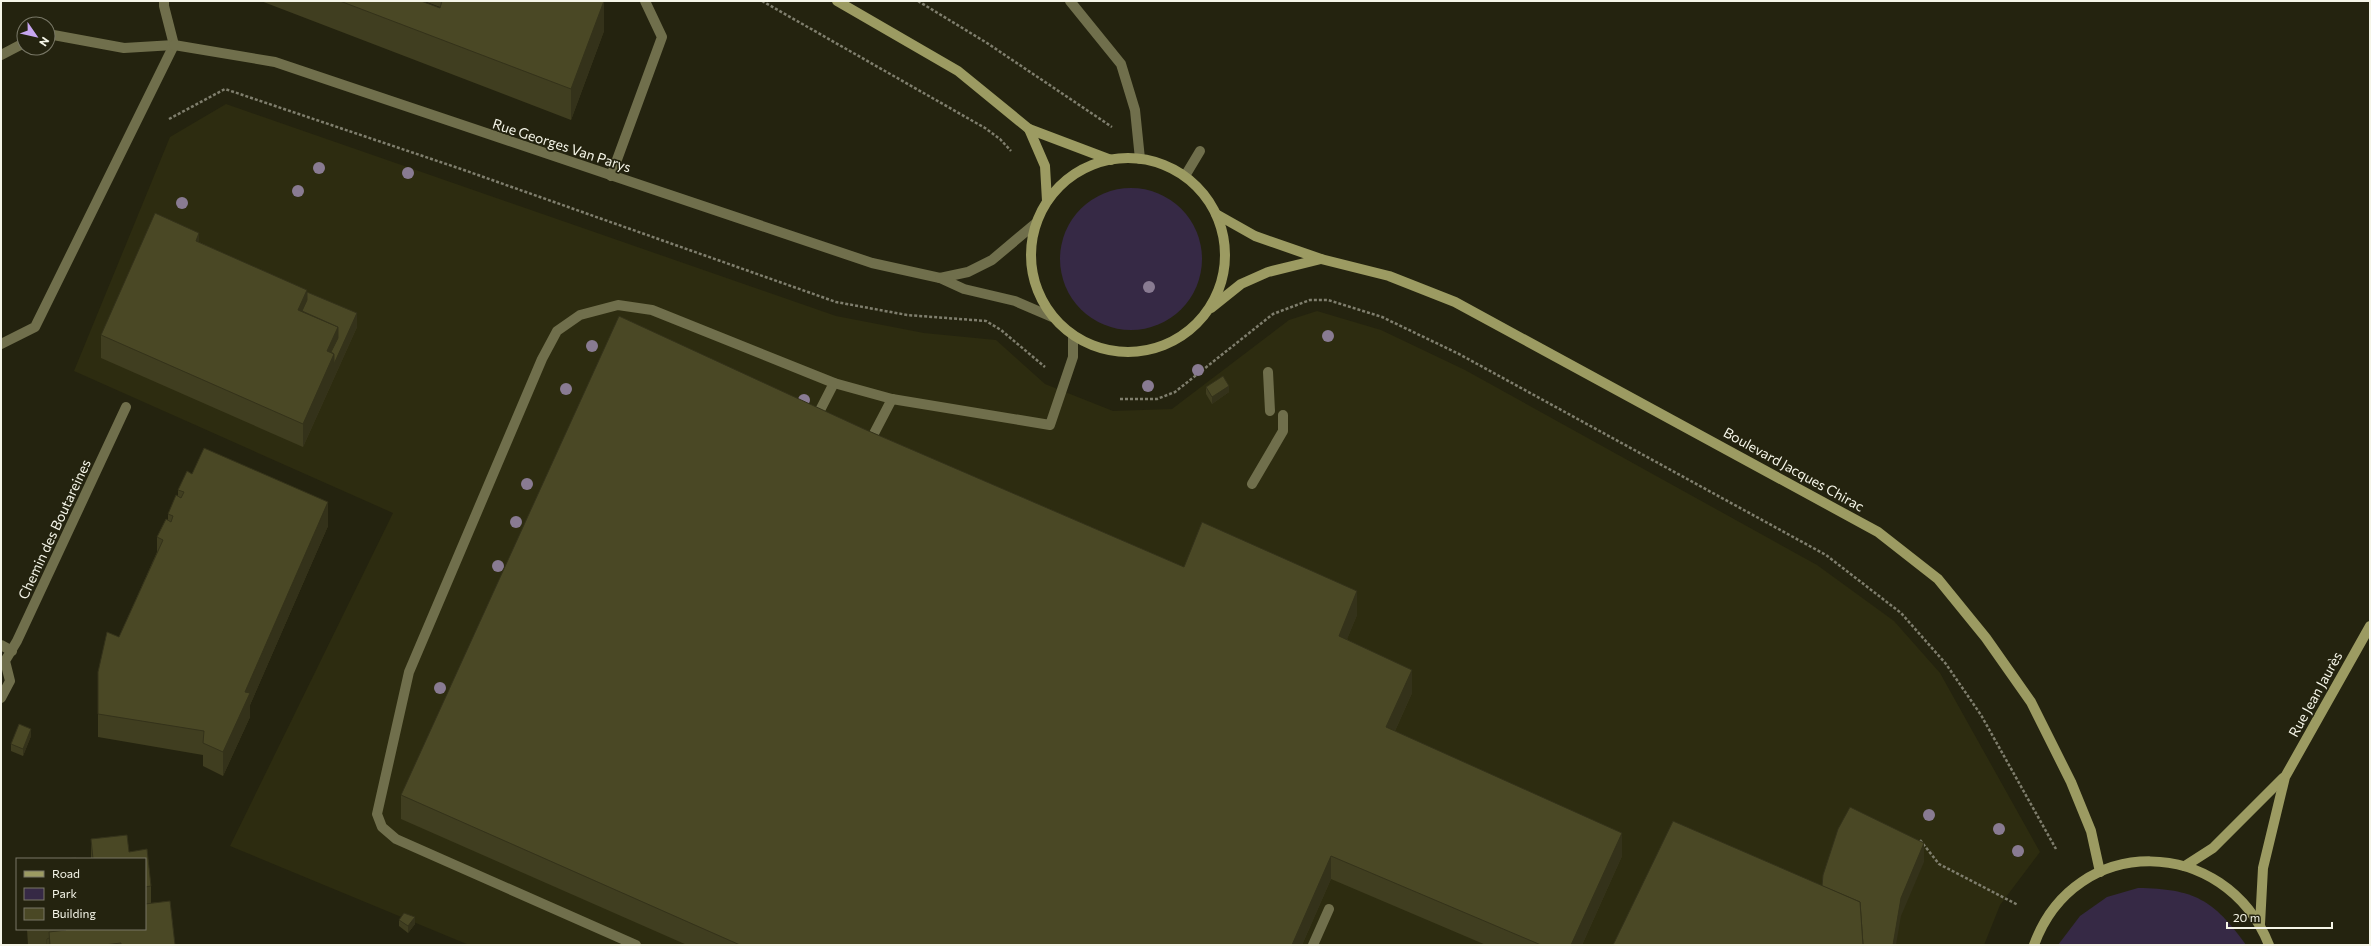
<svg xmlns="http://www.w3.org/2000/svg" width="2371" height="946" font-family="Commissioner,sans-serif">
	<rect width="100%" height="100%" fill="#24230f"/>
	<polygon fill="#2d2c10" points="226,104 836,316 924,333 996,340 1045,384 1113,411 1172,409 1289,320 1317,311 1381,330 1465,370 1817,565 1894,621 1940,673 2040,852 2000,905 1984,945 469,945 230,846 393,513 74,371 170,137"/>
	<g fill="#362945">
		<circle cx="1131" cy="259" r="71"/>
		<path d="M2138,888C2194,889 2213,899 2246,945H2058L2080,916L2107,897Z"/>
	</g>
	<g fill="none" stroke-linecap="round" stroke-linejoin="round">
		<g stroke="#7f7e6d" stroke-width="2.5" stroke-dasharray="3 2" stroke-linecap="butt">
			<polyline points="762,1 985,128 1000,139 1011,151"/>
			<polyline points="918,1 987,43 1112,127"/>
			<polyline points="169,119 225,89 461,169 836,302 907,315 986,321 1001,330 1045,367"/>
			<polyline points="1120,399 1157,399 1175,392 1273,314 1310,300 1328,300 1382,317 1459,354 1826,555 1901,613 1946,664 1981,715 2056,849"/>
			<polyline points="1920,840 1939,864 2018,905"/>
		</g>
		<g stroke="#706f4c" stroke-width="10">
			<polyline points="164,1 164,6 174,45"/>
			<polyline points="1070,1 1121,64 1135,110 1140,159"/>
			<polyline points="48,34 124,48 174,45"/>
			<polyline points="1,55 24,43"/>
			<polyline points="611,176 662,37 645,1"/>
			<polyline points="1185,176 1200,151"/>
			<polyline points="1,344 35,327 174,45"/>
			<polyline points="1268,372 1270,411"/>
			<polyline points="815,420 834,383"/>
			<polyline points="868,445 892,399"/>
			<polyline points="1252,484 1283,431 1283,415"/>
			<polyline points="636,945 396,839 382,827 377,814 409,672 542,359 557,331 580,315 618,305 652,310 834,383 892,399 1050,425 1073,357 1073,336"/>
			<polyline points="1313,945 1329,909"/>
		</g>
		<g stroke="#706f4c" stroke-width="10">
			<polyline points="174,45 275,62 872,263 940,278 964,289 1015,301 1052,317"/>
			<polyline points="940,278 968,272 992,260 1036,223"/>
			<polyline points="1,645 12,651"/>
			<polyline points="1,698 10,681 5,661 17,641 126,407"/>
		</g>
		<g stroke="#9c9b62" stroke-width="10">
			<polyline points="837,1 958,71 1029,129 1111,160"/>
			<polyline points="1029,129 1045,166 1047,201"/>
			<circle cx="1128" cy="255" r="97"/>
			<polyline points="1216,214 1255,236 1321,259 1389,276 1455,302 1878,532 1938,579 1986,638 2031,702 2071,782 2091,831 2100,872"/>
			<polyline points="1211,308 1241,284 1268,272 1321,259"/>
			<polyline points="2185,866 2213,848 2283,778"/>
			<polyline points="2260,924 2263,868 2285,777 2370,626"/>
			<path d="M2034,945C2075,832 2225,835 2269,945"/>
		</g>
	</g>
	<g fill="#897b92">
		<circle cx="319" cy="168" r="6"/>
		<circle cx="408" cy="173" r="6"/>
		<circle cx="298" cy="191" r="6"/>
		<circle cx="182" cy="203" r="6"/>
		<circle cx="1149" cy="287" r="6"/>
		<circle cx="1328" cy="336" r="6"/>
		<circle cx="592" cy="346" r="6"/>
		<circle cx="1198" cy="370" r="6"/>
		<circle cx="1148" cy="386" r="6"/>
		<circle cx="566" cy="389" r="6"/>
		<circle cx="804" cy="400" r="6"/>
		<circle cx="527" cy="484" r="6"/>
		<circle cx="516" cy="522" r="6"/>
		<circle cx="498" cy="566" r="6"/>
		<circle cx="440" cy="688" r="6"/>
		<circle cx="1929" cy="815" r="6"/>
		<circle cx="1999" cy="829" r="6"/>
		<circle cx="2018" cy="851" r="6"/>
	</g>
	<g fill="#403e20">
		<polygon points="261,1 421,1 440,8 440,7 424,1 604,1 604,31 571,120"/>
		<polygon points="199,242 307,292 357,327 303,447 101,358 101,335"/>
		<polygon points="1206,387 1229,392 1212,404 1206,394"/>
		<polygon points="864,429 1184,567 1357,615 1347,639 1412,693 1395,731 1622,856 1582,945 1486,945 1331,879 1302,945 687,945 401,819 401,795"/>
		<polygon points="192,474 328,526 250,705 250,717 223,776 203,766 203,755 98,737 98,672 119,637 157,552 157,537 168,520 168,514 178,496 178,490"/>
		<polygon points="31,736 23,756 11,751 11,744"/>
		<polygon points="127,835 129,852 147,849 151,886 151,903 170,901 175,945 28,945 27,929 145,929 145,859 91,859 91,839"/>
		<polygon points="399,920 415,924 408,933 399,926"/>
	</g>
	<g fill="#34321a">
		<polygon points="604,1 604,31 571,120 571,89"/>
		<polygon points="199,233 199,252 196,241"/>
		<polygon points="307,290 307,313 298,310"/>
		<polygon points="357,313 357,327 303,447 303,424 327,351 338,327 338,351"/>
		<polygon points="1229,386 1229,392 1212,404 1212,397"/>
		<polygon points="328,502 328,526 250,705 250,717 223,776 223,752 245,692"/>
		<polygon points="1357,591 1357,615 1339,659 1339,636"/>
		<polygon points="1412,670 1412,693 1386,751 1386,727"/>
		<polygon points="31,729 31,736 23,756 23,749"/>
		<polygon points="1622,833 1622,856 1582,945 1571,945"/>
		<polygon points="1924,843 1924,862 1901,916 1896,945 1893,945 1901,898"/>
		<polygon points="1331,856 1331,879 1302,945 1292,945"/>
		<polygon points="415,917 415,924 408,933 408,926"/>
	</g>
	<g fill="#4a4825" stroke="#34321a">
		<polygon points="340,1 421,1 440,8 442,1 604,1 571,89"/>
		<polygon points="155,213 199,233 196,241 307,290 298,310 338,327 327,351 334,354 303,424 101,335"/>
		<polygon points="307,292 357,313 334,364 334,354 331,352 338,338 338,327 302,311 307,300"/>
		<polygon points="619,316 864,429 1184,567 1202,522 1357,591 1339,636 1412,670 1386,727 1622,833 1571,945 1541,945 1331,856 1292,945 740,945 401,795"/>
		<polygon points="1223,376 1229,386 1212,397 1206,387"/>
		<polygon points="204,448 328,502 245,692 250,693 223,752 203,743 204,731 98,714 98,672 107,632 119,637 163,540 157,537 166,519 171,522 173,516 168,514 176,495 181,498 184,492 178,490 187,471 192,474"/>
		<polygon points="19,724 31,729 23,749 11,744"/>
		<polygon points="1850,807 1924,843 1901,898 1893,945 1863,945 1860,902 1822,886 1823,875 1838,829"/>
		<polygon points="1673,821 1860,902 1863,945 1613,945"/>
		<polygon points="127,835 129,852 147,849 151,886 145,887 145,859 93,859 91,839"/>
		<polygon points="76,858 76,859 64,859"/>
		<polygon points="170,901 175,945 121,945 121,943 104,945 50,945 49,932 66,930 66,929 145,929 145,904"/>
		<polygon points="404,913 415,917 408,926 399,920"/>
		<polygon points="49,938 49,945 47,945 47,939"/>
	</g>
	<g text-anchor="middle" dominant-baseline="central" stroke-width="3.5" stroke-linejoin="round" paint-order="stroke">
		<g font-size="14" fill="#f5f5e8" stroke="#24230f">
			<text transform="translate(562 145) rotate(18)">Rue Georges Van Parys</text>
			<text transform="translate(1794 469) rotate(29)">Boulevard Jacques Chirac</text>
			<text transform="translate(54 529) rotate(-65)">Chemin des Boutareines</text>
			<text transform="translate(2315 694) rotate(-61)">Rue Jean Jaurès</text>
		</g>
	</g>
	<rect width="2371" height="946" fill="none" stroke="#f5f5e8" stroke-width="4"/>
	<rect x="16" y="858" width="130" height="72" fill="#24230f" stroke="#787766"/>
	<rect x="24" y="871" width="20" height="6" fill="#9c9b62" stroke="#787766"/>
	<text x="52" y="878" font-size="12" fill="#f5f5e8">Road</text>
	<rect x="24" y="888" width="20" height="12" fill="#362945" stroke="#787766"/>
	<text x="52" y="898" font-size="12" fill="#f5f5e8">Park</text>
	<rect x="24" y="908" width="20" height="12" fill="#4a4825" stroke="#787766"/>
	<text x="52" y="918" font-size="12" fill="#f5f5e8">Building</text>
	<g transform="translate(36 36) rotate(124)"><circle r="19" fill="#24230f" stroke="#787766"/>
	<path d="M0-3L7 15L0 10L-7 15Z" fill="#c7a6f0"/>
	<text y="-6" font-size="11" font-weight="bold" text-anchor="middle" fill="#f5f5e8">N</text>
	</g>
	<path d="M2227 922v6h105v-6" fill="none" stroke="#f5f5e8" stroke-width="2"/>
	<text x="2233" y="922" font-size="12" fill="#f5f5e8" stroke="#24230f" stroke-width="3" paint-order="stroke">20 m</text>
</svg>
